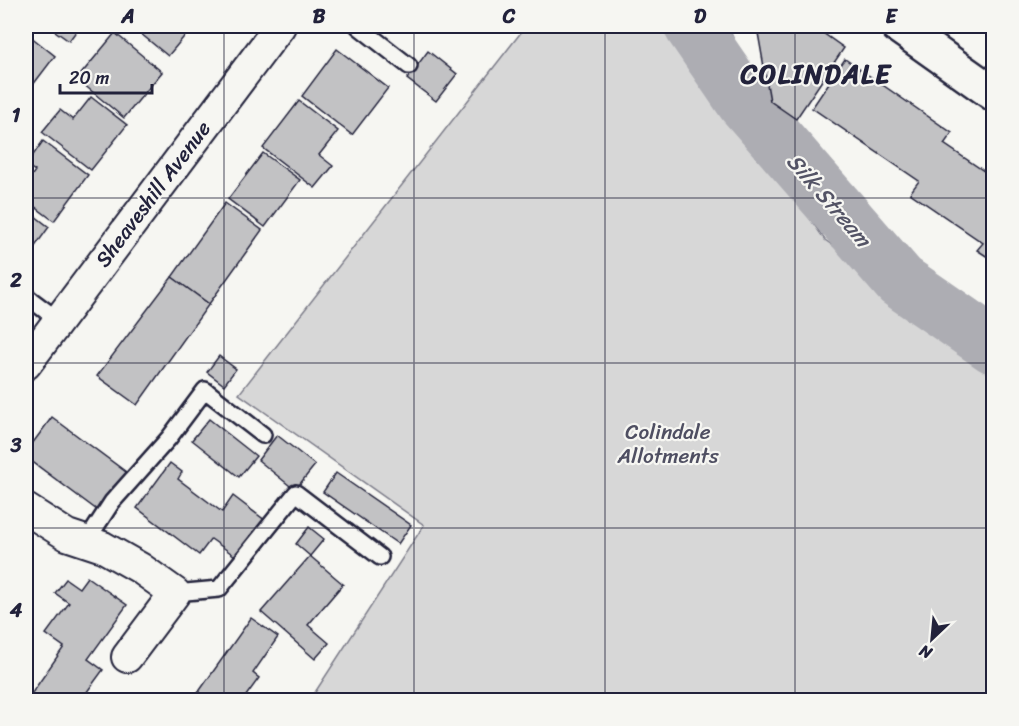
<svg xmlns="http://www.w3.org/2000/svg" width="1019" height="726" font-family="Sriracha,sans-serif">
	<rect width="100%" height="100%" fill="#f6f6f2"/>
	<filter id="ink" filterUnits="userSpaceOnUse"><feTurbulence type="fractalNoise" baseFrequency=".0167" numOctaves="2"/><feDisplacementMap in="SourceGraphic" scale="12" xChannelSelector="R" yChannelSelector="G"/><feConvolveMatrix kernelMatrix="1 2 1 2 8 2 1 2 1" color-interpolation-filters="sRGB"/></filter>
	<g filter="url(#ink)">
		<g fill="#d7d7d7" stroke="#7c7c89" stroke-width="1.5">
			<polygon points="526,26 674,26 825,240 993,358 993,700 310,700 424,525 239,394"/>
			<polygon points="683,26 728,26 759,99 817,176 905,265 993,333 993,352 829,232"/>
		</g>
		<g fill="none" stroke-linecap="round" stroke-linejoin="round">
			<polyline stroke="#adadb3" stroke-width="56" points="692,26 744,102 900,281 994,346"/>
		</g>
		<g fill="#c2c2c4" stroke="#22223b" stroke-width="1.5">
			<polygon points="48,26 80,26 69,41"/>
			<polygon points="138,26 193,26 168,56 135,29"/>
			<polygon points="764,26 813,26 844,48 796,119 770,101 758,33"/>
			<polygon points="115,33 162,72 124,118 77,79"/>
			<polygon points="30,36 55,56 26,94 26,42"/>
			<polygon points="337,49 388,88 352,135 302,96"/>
			<polygon points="428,51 457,74 436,101 407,79"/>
			<polygon points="845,59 952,133 944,144 994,178 994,261 977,250 983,243 910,193 919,181 812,108"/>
			<polygon points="91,97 127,125 91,170 42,132 60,110 73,120"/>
			<polygon points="299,101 338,131 319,155 333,166 315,188 263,148"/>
			<polygon points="43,141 88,175 54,221 26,200 26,183 35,171 26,165"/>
			<polygon points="263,153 300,180 265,227 228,199"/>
			<polygon points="225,203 262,230 209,304 172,277"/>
			<polygon points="26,209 49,227 26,259"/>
			<polygon points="172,277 209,304 137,405 97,376"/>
			<polygon points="219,356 236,369 224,385 207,372"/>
			<polygon points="52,417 130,475 101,513 26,457 26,452"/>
			<polygon points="209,419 256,456 239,477 192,440"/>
			<polygon points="277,435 315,465 295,490 258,460"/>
			<polygon points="170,463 182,472 178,479 222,512 233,496 266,521 238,558 211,539 199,555 137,508"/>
			<polygon points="336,473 411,525 398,544 323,492"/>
			<polygon points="309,527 324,539 310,556 296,544"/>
			<polygon points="310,556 343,584 308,625 329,643 315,659 261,612"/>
			<polygon points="87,577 127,605 88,659 103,670 81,700 27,700 64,647 46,634 69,603 55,593 66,579 79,588"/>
			<polygon points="251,618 278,637 253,673 259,678 243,700 193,700"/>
		</g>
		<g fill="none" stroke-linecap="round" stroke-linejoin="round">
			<g stroke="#22223b" stroke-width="20">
				<g id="service">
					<polyline points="358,26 409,66"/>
					<polyline points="26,296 58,320"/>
					<polyline points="86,542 112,502 169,438 205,390 263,435"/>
					<polyline points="175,593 219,589 296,493 380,557"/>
				</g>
			</g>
			<g stroke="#22223b" stroke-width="34">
				<g id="minor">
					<polyline points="26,364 280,26"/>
					<polyline points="26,509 67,535 103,547 140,568 175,593 127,657"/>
				</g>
			</g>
			<g stroke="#22223b" stroke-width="38">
				<polyline id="primary" points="898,26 994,94"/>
			</g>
			<use href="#service" stroke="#f6f6f2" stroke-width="15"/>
			<use href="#minor" stroke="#f6f6f2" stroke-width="30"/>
			<use href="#primary" stroke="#f6f6f2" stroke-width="33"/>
		</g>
	</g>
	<path fill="none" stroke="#22223b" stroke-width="1.5" stroke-opacity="0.55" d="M224,26V700M414,26V700M605,26V700M795,26V700M26,198H994M26,363H994M26,528H994"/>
	<g text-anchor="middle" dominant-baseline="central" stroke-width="4.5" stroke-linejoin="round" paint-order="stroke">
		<g font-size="21" fill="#22223b" stroke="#f6f6f2">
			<text transform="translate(153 194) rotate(-53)">Sheaveshill Avenue</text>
		</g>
		<g font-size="21" fill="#4f4f62" stroke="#f6f6f2">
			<text x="668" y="432">Colindale<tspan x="668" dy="24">Allotments</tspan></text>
		</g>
		<g font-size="22" font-style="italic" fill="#535365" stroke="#f6f6f2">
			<text transform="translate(829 200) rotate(49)">Silk Stream</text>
		</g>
		<g font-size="27" font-weight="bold" letter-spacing="1.5" fill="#22223b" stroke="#f6f6f2">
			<text x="816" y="74">COLINDALE</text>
		</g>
	</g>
	<rect width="1019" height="726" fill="none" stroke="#f6f6f2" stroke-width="66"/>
	<g transform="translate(932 639) rotate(206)" stroke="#f6f6f2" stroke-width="4.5" paint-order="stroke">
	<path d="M0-4.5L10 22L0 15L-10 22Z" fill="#22223b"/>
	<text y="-9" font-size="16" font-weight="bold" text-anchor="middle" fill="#22223b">N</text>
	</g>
	<path d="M60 84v9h92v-9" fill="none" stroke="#22223b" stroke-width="3"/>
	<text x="69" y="84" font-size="18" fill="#22223b" stroke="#f6f6f2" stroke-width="4.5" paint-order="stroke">20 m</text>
	<rect x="33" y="33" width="953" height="660" fill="none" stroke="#22223b" stroke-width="2"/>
	<g font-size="20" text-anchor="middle" font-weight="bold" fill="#22223b">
		<text x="128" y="23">A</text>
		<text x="319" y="23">B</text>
		<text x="509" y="23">C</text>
		<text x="700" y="23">D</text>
		<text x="891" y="23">E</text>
		<text x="16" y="122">1</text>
		<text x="16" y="287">2</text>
		<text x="16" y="452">3</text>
		<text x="16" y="617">4</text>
	</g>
</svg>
